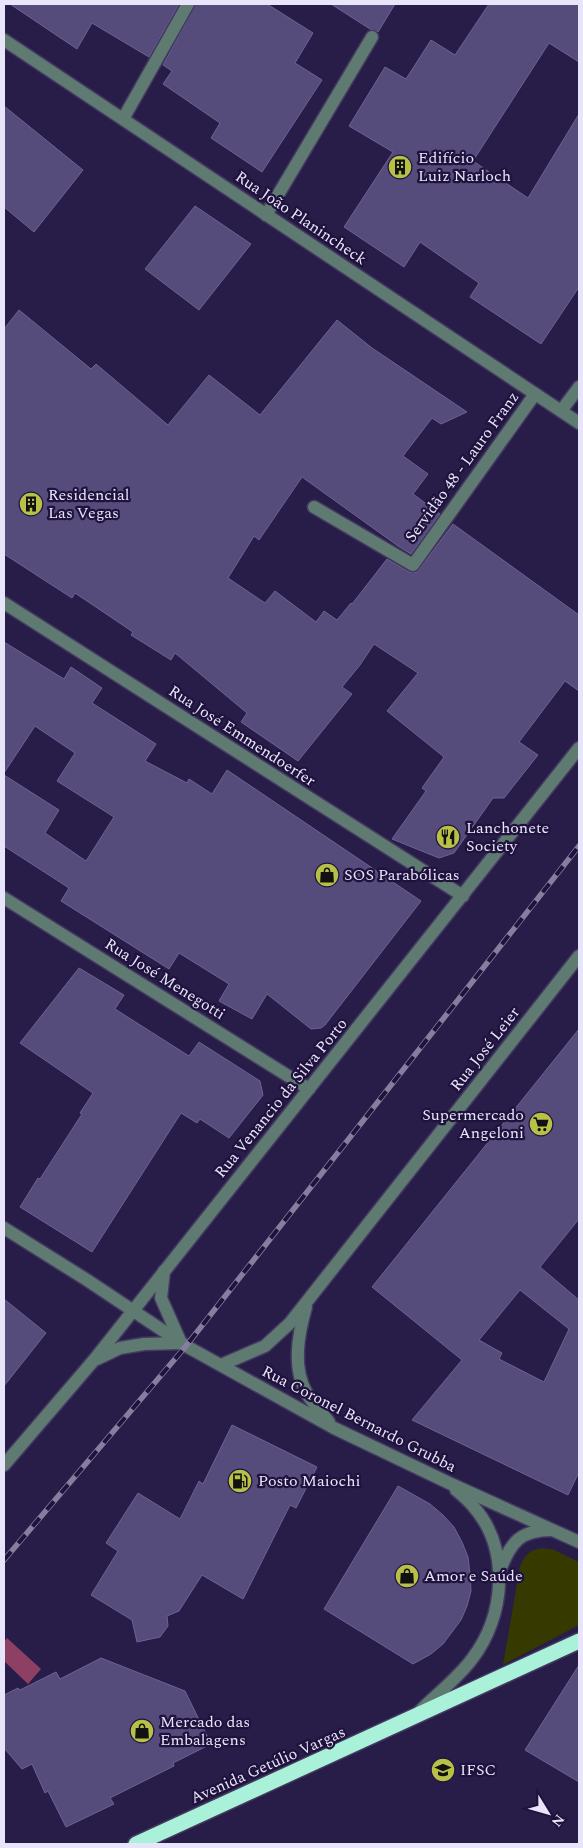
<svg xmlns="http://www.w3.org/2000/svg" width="583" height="1848" font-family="Spectral,serif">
	<rect width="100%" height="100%" fill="#281d48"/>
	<path fill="#363900" d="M542,1548L552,1549L579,1562V1625L503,1665L520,1566C525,1555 529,1550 542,1548Z"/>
	<polygon fill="#8e3f64" points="7,1638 41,1669 28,1684 4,1661 4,1642"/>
	<g fill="#564c7b" stroke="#6d6294" fill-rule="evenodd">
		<polygon points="10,4 179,4 149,57 92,23 77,49"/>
		<polygon points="196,4 267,4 313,33 295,63 322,80 262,172 211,138 220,123 163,84 172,71 163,65"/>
		<polygon points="331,4 395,4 378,32 370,29"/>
		<polygon points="489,4 579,4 579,62 549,43 473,161 528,198 579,114 579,287 541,344 470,297 479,283 420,242 404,267 344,227 393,152 349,126 385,67 406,79 431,40 455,55"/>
		<polygon points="4,106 83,170 34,232 4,207"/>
		<polygon points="195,206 251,244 199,310 145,269"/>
		<polygon points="19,310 91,369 96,364 168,425 209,375 260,415 337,320 372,348 467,412 441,424 432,418 403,456 428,474 413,494 440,514 411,554 398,546 302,477 259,540 254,536 228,578 265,603 275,591 316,622 324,611 337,620 351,603 352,604 387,559 409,572 417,572 453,524 579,615 579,691 565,681 519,742 538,755 504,798 493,798 454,853 439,858 392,839 426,791 422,788 444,757 387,711 418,673 374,644 360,665 342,687 352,694 298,761 241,722 247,713 175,653 171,660 131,635 133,632 75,593 72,598 4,554 4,329"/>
		<polygon points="4,642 64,679 71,667 102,688 92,703 156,744 145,761 187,783 189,779 212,794 227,770 421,901 325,1025 321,1028 311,1029 267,994 252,1019 219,1001 229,984 179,953 169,969 61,901 69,888 4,846 4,775 59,810 45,833 86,861 114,817 57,781 75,753 35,726 4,773"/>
		<polygon points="79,968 124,995 115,1009 189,1056 199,1042 260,1081 263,1095 229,1138 200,1119 197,1123 181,1113 92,1252 20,1207 38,1178 40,1179 82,1114 80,1113 93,1093 20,1043"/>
		<path d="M579,1029V1219L540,1267L579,1300V1472L568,1495L412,1420L462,1360L372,1287ZM520,1290L569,1329L544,1382L499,1359L502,1353L479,1340Z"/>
		<polygon points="4,1299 46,1333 4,1386"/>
		<polygon points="232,1425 317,1467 296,1508 290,1505 243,1599 202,1575 179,1611 167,1616 168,1626 160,1637 137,1642 132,1620 91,1595 118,1551 106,1543 138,1493 180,1519 199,1481 203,1484"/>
		<polygon points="398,1486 430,1504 443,1515 454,1527 462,1542 468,1557 470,1574 471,1591 467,1606 461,1620 443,1644 431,1654 413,1664 324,1609"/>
		<polygon points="101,1658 185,1691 211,1744 173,1763 174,1766 110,1798 114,1804 66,1827 48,1791 45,1793 32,1764 22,1769 4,1748 4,1695 18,1688 20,1690 56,1672 60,1679"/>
		<polygon points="579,1665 579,1782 525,1750"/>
	</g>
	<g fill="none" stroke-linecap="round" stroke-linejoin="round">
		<g stroke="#433961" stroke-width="15">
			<g id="minor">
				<polyline points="4,40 579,423"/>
				<polyline points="123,119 188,4"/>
				<polyline points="266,215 372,37"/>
				<polyline points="561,411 579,387"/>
				<polyline points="314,507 413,565 535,394"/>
				<polyline points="4,603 463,896"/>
				<polyline points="4,898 309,1089"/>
				<polyline points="4,1228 87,1280 186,1346 334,1428 449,1483 579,1542"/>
				<polyline points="164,1271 161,1298 181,1343"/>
				<path d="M306,1307C298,1335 292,1368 307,1394C313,1404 322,1413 329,1422"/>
				<polyline points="97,1359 120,1348 144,1344 181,1343"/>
				<polyline points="221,1365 265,1346 290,1323 579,956"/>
				<polyline points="4,1465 94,1360 579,748"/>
				<path d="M500,1570C511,1542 520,1530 552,1530"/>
				<path d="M420,1711C437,1694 458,1678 472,1659C505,1616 511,1549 473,1506C468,1500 462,1495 456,1490"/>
			</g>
		</g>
		<g stroke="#433961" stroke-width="18">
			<polyline id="highway" points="136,1844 579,1641"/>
		</g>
		<use href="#minor" stroke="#5e7a71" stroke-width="12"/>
		<use href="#highway" stroke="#aaf1da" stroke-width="15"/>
		<g stroke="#867e9f" stroke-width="5.5">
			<polyline id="rail" points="4,1560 186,1346 579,846"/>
		</g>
		<use href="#rail" stroke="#1f133d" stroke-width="4" stroke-dasharray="11" stroke-linecap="butt"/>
	</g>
	<defs>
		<g id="building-disc" transform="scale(1.25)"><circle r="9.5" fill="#b8c147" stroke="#1f133d"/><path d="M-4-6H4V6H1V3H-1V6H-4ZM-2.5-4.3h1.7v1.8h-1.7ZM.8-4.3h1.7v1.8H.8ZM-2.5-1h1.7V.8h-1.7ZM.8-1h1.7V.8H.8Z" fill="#111"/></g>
		<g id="restaurant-disc" transform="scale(1.25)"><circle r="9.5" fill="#b8c147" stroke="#1f133d"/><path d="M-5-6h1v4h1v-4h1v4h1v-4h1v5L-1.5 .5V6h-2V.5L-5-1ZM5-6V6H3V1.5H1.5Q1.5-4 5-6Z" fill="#111"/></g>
		<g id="shop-disc" transform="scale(1.25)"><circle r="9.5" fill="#b8c147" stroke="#1f133d"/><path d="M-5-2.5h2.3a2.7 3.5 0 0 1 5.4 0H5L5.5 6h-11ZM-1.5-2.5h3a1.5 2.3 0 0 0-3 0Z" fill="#111"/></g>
		<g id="supermarket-disc" transform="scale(1.25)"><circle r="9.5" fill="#b8c147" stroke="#1f133d"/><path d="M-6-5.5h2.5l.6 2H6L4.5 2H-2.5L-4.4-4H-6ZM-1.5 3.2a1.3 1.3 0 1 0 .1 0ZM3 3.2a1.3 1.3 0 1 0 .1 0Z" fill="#111"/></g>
		<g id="fuel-disc" transform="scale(1.25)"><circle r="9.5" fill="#b8c147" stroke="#1f133d"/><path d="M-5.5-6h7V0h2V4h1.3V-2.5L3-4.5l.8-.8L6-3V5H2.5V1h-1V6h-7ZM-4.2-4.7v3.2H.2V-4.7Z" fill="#111"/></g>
		<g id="university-disc" transform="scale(1.25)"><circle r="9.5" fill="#b8c147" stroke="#1f133d"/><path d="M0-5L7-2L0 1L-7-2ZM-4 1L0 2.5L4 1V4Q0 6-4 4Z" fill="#111"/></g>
	</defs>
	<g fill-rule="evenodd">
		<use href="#building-disc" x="400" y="167"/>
		<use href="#building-disc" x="31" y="504"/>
		<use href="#restaurant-disc" x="448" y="837"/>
		<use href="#shop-disc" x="327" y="875"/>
		<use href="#supermarket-disc" x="541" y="1124"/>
		<use href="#fuel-disc" x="240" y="1481"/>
		<use href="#shop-disc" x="407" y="1576"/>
		<use href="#shop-disc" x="142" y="1731"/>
		<use href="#university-disc" x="443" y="1770"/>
	</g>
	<g text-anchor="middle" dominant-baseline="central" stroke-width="4.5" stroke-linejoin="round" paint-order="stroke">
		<g font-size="16" fill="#e8e5fb" stroke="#1f133d" text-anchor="start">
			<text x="418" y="158">Edifício<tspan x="418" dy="18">Luiz Narloch</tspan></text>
			<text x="48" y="495">Residencial<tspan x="48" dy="18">Las Vegas</tspan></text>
			<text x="466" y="828">Lanchonete<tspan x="466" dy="18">Society</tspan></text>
			<text x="344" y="875">SOS Parabólicas</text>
			<text x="524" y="1115" text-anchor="end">Supermercado<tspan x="524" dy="18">Angeloni</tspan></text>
			<text x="258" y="1481">Posto Maiochi</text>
			<text x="424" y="1576">Amor e Saúde</text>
			<text x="160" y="1722">Mercado das<tspan x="160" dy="18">Embalagens</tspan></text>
			<text x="460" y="1770">IFSC</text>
		</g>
		<g font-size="16" fill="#e8e5fb" stroke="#1f133d">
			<text transform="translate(301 218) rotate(34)">Rua João Planincheck</text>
			<text transform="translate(462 467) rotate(-54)">Servidão 48 - Lauro Franz</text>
			<text transform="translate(242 736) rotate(33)">Rua José Emmendoerfer</text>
			<text transform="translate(165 979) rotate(32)">Rua José Menegotti</text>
			<text transform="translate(485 1049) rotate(-52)">Rua José Leier</text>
			<text transform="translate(281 1098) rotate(-51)">Rua Venancio da Silva Porto</text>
			<text transform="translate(359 1419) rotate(27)">Rua Coronel Bernardo Grubba</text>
			<text transform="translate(268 1765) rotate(-24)">Avenida Getúlio Vargas</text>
		</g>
	</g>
	<rect width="583" height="1848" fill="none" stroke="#e8e5fb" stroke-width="10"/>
	<g transform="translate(548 1813) rotate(127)" stroke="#1f133d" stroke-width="4" paint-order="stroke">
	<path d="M0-4L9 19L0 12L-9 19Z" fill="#e8e5fb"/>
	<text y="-8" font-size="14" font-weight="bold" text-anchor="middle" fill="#e8e5fb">N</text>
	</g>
</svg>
